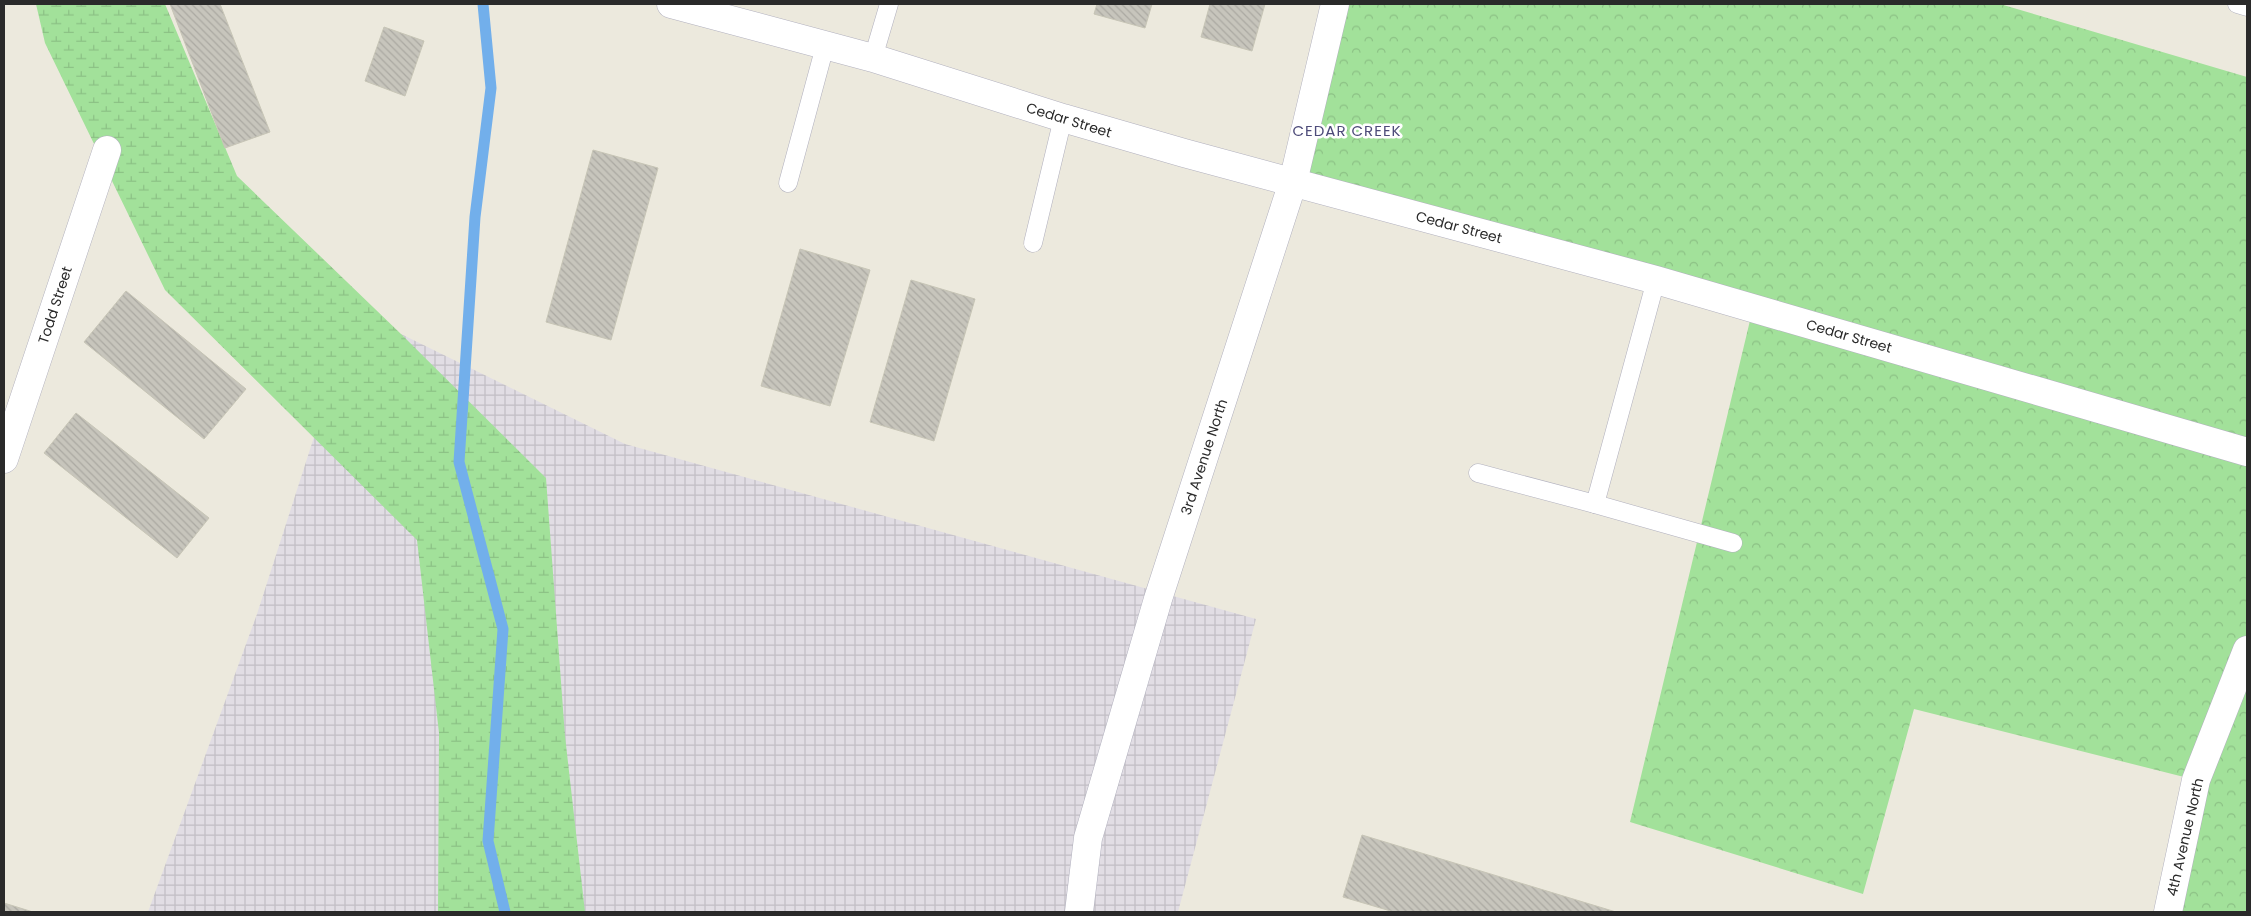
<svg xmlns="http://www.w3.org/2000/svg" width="2251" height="916" font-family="Poppins,sans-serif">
	<defs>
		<pattern id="industrial-grid" width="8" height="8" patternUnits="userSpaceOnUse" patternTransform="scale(1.25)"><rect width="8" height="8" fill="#e1dde4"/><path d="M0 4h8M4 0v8" fill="none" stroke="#c1bec4"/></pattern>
		<pattern id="forest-crowns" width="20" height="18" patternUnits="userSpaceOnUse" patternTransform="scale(1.25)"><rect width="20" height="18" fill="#a2e19a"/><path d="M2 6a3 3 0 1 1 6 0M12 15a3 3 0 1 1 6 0" fill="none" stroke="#8cc185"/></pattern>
		<pattern id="wetland-marsh" width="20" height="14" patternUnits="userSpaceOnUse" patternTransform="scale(1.25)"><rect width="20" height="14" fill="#a2e19a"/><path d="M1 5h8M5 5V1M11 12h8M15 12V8" fill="none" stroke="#8cc185"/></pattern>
		<pattern id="building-back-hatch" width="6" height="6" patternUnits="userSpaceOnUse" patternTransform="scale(1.25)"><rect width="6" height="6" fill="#c7c5bc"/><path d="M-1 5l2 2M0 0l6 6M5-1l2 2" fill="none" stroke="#aba9a2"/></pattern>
	</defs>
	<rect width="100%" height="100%" fill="#ece9dd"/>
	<polygon fill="url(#industrial-grid)" points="401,334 625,444 1256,619 1178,912 148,912 257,614 314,437"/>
	<polygon fill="url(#forest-crowns)" points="1335,4 2000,4 2247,77 2247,912 2168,912 2196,780 1914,709 1863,894 1630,822 1753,308 1293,182"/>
	<polygon fill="url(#wetland-marsh)" points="36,4 165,4 237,176 401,334 546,478 565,736 585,912 438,912 439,733 417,540 165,290 45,43"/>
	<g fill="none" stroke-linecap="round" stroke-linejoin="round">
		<polyline stroke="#72afeb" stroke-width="11" points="483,4 491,88 475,217 459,462 503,629 488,841 505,912"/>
	</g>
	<g fill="url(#building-back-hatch)" stroke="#c7c5b6">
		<polygon points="170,4 220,4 270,132 225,148"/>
		<polygon points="1097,4 1152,4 1145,28 1094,14"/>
		<polygon points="1210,4 1265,4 1252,51 1201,37"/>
		<polygon points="384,27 424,41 405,96 365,81"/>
		<polygon points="593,150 658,168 611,340 546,322"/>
		<polygon points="800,249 870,270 830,406 761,386"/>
		<polygon points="911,280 975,299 934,441 870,422"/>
		<polygon points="126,291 246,389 204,439 84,342"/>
		<polygon points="76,413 209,518 177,558 44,453"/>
		<polygon points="1362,835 1616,912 1394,912 1343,897"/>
		<polygon points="4,903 33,912 4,912"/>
	</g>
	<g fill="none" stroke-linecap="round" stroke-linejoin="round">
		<g stroke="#b1b0be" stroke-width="19">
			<g id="service">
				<polyline points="2237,4 2247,7"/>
				<polyline points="873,58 889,4"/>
				<polyline points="788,183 825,46"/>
				<polyline points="1033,243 1063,118"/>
				<polyline points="1656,280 1595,504 1733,543"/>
				<polyline points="1478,473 1595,504"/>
			</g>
		</g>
		<g stroke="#b1b0be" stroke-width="29">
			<g id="minor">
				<polyline points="671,4 873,58 1063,118 1184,153 1656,280 2247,452"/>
				<polyline points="4,459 107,150"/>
				<polyline points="2168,912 2196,780 2247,650"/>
			</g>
		</g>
		<g stroke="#b1b0be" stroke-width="29">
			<polyline id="tertiary" points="1079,912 1088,838 1158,599 1293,182 1335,4"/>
		</g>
		<use href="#service" stroke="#fff" stroke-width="18"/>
		<use href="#minor" stroke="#fff" stroke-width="28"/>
		<use href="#tertiary" stroke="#fff" stroke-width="28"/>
	</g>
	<g text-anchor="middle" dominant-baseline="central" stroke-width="5" stroke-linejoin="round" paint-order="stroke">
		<g font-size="14" fill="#2a2a2a" stroke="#fff">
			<text transform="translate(1069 120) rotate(17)">Cedar Street</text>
			<text transform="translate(1459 227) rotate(15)">Cedar Street</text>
			<text transform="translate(55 305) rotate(-72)">Todd Street</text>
			<text transform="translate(1849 336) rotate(16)">Cedar Street</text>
			<text transform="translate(1204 457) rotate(-72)">3rd Avenue North</text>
			<text transform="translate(2185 837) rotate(-77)">4th Avenue North</text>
		</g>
		<g font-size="15" letter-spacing="1" fill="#4e4c7a" stroke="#fff">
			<text x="1347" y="130">CEDAR CREEK</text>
		</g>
	</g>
	<rect width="2251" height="916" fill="none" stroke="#2a2a2a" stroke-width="10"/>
</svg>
